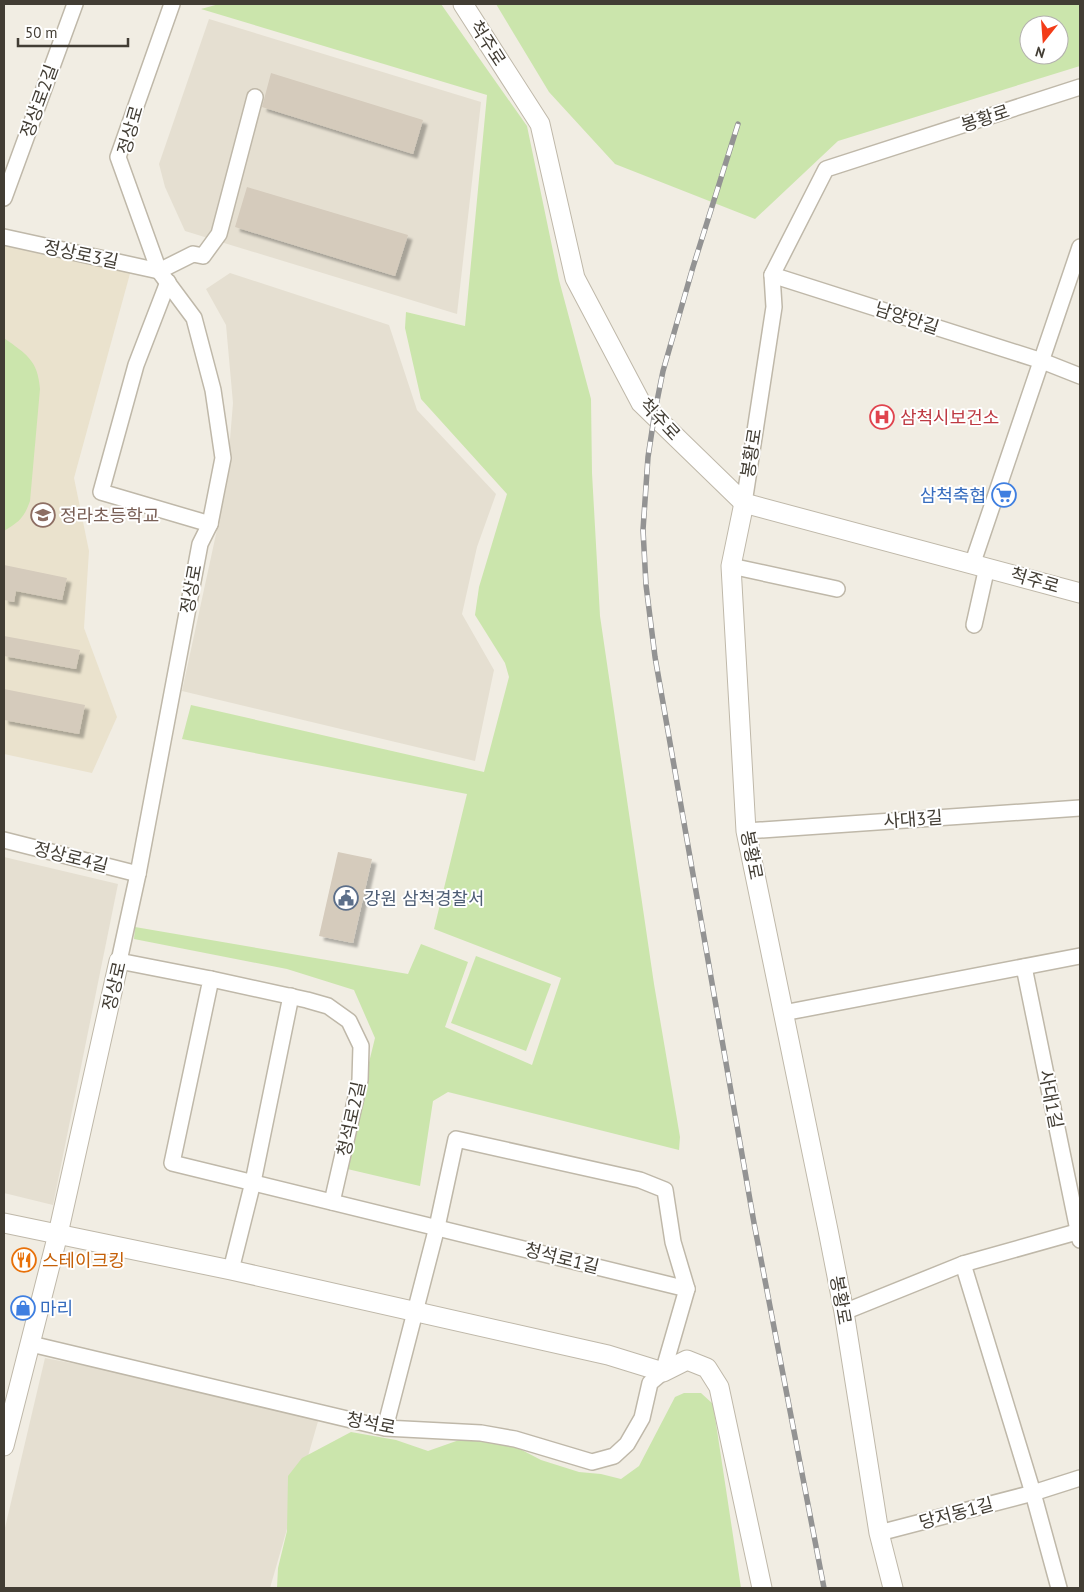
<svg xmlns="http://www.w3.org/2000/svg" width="1084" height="1592" font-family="'PT Sans','Noto Sans KR',sans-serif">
	<defs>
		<filter id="shadow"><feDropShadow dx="4.5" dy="4.5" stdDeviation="1" flood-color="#0004"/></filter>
	</defs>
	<rect width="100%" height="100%" fill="#f1ede3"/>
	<g fill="#e5dfd1">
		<polygon points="209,19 481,102 457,314 185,231 165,187 159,164"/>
		<polygon points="230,273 389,325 417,410 496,494 477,547 462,614 494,670 475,761 182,691 226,488 233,403 226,325 206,289"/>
		<polygon points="4,857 118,884 53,1205 4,1193"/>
		<polygon points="45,1358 321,1411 270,1588 4,1588 4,1532"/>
	</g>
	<polygon fill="#eae2cd" points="4,241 131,270 74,478 89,551 84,628 117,717 92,773 4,754"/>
	<g fill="#cbe5ac" fill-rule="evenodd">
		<polygon points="219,4 441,4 527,126 559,280 591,399 592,473 600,616 654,984 680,1137 679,1150 448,1092 433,1101 420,1186 343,1168 375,1038 354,990 287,969 134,939 135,927 408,974 421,944 468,962 445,1027 532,1065 561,978 434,929 467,794 182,739 191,705 484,772 509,677 505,663 475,615 479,587 507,494 421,399 405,328 406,312 465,326 487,95 201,9"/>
		<path d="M496,4H1080V66L838,141L755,219L615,164L549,92ZM1029,25H1059V55H1029Z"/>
		<path d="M4,338C26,354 38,360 40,389L30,501C24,518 19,522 4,531Z"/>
		<polygon points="476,956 551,984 526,1051 451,1023"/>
		<polygon points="684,1393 701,1393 713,1404 741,1588 277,1588 278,1568 287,1531 288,1476 302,1458 351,1432 396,1440 428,1451 462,1439 503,1440 541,1460 579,1472 601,1474 621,1479 639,1466 675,1397"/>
	</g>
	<g fill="#d5cbbc" filter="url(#shadow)">
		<polygon points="271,73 423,120 413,154 262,107"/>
		<polygon points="247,187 408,235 395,276 235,227"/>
		<polygon points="4,565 67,578 62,600 16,591 14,602 4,600"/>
		<polygon points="4,636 80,650 76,669 4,656"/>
		<polygon points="4,689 85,705 79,734 4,720"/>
		<polygon points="338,852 372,859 353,943 319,936"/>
	</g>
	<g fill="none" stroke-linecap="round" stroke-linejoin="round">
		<g stroke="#bfb8a9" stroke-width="18">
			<g id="minor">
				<polyline points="172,4 118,157 159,271 194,318 213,390 223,458 210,524 200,544 138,874 119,961 211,979 172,1163 687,1289"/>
				<polyline points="4,198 75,4"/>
				<polyline points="4,237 159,271"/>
				<polyline points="159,271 193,254 203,256 219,234 255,97"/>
				<polyline points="772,275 1042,361 1080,376"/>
				<polyline points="168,282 136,365 101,492 210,524"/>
				<polyline points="744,503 774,307 772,275 826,169 1080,87"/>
				<polyline points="972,565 1080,247"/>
				<polyline points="731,566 837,589"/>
				<polyline points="974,625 987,567"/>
				<polyline points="746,831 1080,808"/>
				<polyline points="4,840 138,874"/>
				<polyline points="1024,967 1080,1240"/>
				<polyline points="211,979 307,1000 328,1006 349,1021 361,1046 360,1080 332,1202"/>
				<polyline points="783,1013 1080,956"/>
				<polyline points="963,1264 1033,1493 1059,1588"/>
				<polyline points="231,1270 253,1182 291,996"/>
				<polyline points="844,1312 963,1264 1080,1231"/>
				<polyline points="31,1344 385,1428 481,1433 515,1439 592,1462 614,1456 627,1444 642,1418 650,1383 663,1372 687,1289 673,1242 665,1190 640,1180 456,1139 437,1227 385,1428"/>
				<polyline points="879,1533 1033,1493 1080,1478"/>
			</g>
		</g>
		<g stroke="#bfb8a9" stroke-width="21">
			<g id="tertiary">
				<polyline points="463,4 540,124 575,278 641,403 744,503 1080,593"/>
				<polyline points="744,503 731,566 746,831 828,1230 844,1312 879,1533 893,1588"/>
				<polyline points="4,1223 231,1270 608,1355 663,1372 687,1360 707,1368 719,1387 762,1588"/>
				<polyline points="4,1446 58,1234 119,961"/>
			</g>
		</g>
		<use href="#minor" stroke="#fff" stroke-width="15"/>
		<use href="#tertiary" stroke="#fff" stroke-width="19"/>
		<g stroke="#939393" stroke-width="5.5">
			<polyline id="rail" points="738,124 693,267 663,371 655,411 648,457 643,530 646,585 655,657 754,1223 824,1588"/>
		</g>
		<use href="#rail" stroke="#fff" stroke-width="4" stroke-dasharray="11" stroke-linecap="butt"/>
	</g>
	<defs>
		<g id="hospital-ring" transform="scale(1.25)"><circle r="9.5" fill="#fff" stroke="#e0444e" stroke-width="1.5"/><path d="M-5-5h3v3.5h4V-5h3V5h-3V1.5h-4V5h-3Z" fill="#e0444e"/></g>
		<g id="supermarket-ring" transform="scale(1.25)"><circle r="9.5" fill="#fff" stroke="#3f7fe0" stroke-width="1.5"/><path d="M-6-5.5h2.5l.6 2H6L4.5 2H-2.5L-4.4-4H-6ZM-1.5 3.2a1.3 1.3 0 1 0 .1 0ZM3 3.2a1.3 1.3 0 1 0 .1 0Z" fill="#3f7fe0"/></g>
		<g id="school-ring" transform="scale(1.25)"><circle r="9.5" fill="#fff" stroke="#8d6e63" stroke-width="1.5"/><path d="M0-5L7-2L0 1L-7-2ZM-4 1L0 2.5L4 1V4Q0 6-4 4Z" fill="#8d6e63"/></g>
		<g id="civic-ring" transform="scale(1.25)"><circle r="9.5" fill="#fff" stroke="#5c6f8a" stroke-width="1.5"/><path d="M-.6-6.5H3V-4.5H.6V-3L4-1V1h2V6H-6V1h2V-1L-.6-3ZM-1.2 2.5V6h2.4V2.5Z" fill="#5c6f8a"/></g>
		<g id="restaurant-ring" transform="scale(1.25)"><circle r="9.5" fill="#fff" stroke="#e8710a" stroke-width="1.5"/><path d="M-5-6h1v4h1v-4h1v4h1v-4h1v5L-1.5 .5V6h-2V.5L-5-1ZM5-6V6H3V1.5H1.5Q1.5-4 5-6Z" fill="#e8710a"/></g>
		<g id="shop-ring" transform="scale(1.25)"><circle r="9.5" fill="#fff" stroke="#3f7fe0" stroke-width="1.5"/><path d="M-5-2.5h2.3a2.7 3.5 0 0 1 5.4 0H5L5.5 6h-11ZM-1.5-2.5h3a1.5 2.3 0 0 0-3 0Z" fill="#3f7fe0"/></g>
	</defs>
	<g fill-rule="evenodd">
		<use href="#hospital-ring" x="882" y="417"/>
		<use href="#supermarket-ring" x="1004" y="495"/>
		<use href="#school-ring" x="43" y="515"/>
		<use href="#civic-ring" x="346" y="898"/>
		<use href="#restaurant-ring" x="24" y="1260"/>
		<use href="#shop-ring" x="23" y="1308"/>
	</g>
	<g text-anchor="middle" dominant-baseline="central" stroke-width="4" stroke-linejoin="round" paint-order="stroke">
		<g font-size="18" fill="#423d34" stroke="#fff">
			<text transform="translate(488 43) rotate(57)">척주로</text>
			<text transform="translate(39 101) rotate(-70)">정상로2길</text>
			<text transform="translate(985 118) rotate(-18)">봉황로</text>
			<text transform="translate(130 130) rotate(-74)">정상로</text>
			<text transform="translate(81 254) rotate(12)">정상로3길</text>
			<text transform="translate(907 318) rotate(18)">남양안길</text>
			<text transform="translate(660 419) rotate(47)">척주로</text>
			<text transform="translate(751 453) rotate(-81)">봉황로</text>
			<text transform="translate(1035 580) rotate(16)">척주로</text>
			<text transform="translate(191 589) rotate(-80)">정상로</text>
			<text transform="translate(913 819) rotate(-4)">사대3길</text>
			<text transform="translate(752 855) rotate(79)">봉황로</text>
			<text transform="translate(71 857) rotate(14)">정상로4길</text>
			<text transform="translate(114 986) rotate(-77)">정상로</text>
			<text transform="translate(1051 1099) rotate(79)">사대1길</text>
			<text transform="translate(351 1119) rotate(-78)">청석로2길</text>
			<text transform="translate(562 1258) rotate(14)">청석로1길</text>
			<text transform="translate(841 1300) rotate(80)">봉황로</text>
			<text transform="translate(371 1423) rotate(11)">청석로</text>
			<text transform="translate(956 1513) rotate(-15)">당저동1길</text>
		</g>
		<g font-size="18" fill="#be3a42" stroke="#fff" text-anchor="start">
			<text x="900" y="417">삼척시보건소</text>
		</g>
		<g font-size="18" fill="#366cbe" stroke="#fff" text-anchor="end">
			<text x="986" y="495">삼척축협</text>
			<text x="40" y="1308" text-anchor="start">마리</text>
		</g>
		<g font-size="18" fill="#785e54" stroke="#fff" text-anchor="start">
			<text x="60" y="515">정라초등학교</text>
		</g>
		<g font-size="18" fill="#4e5e75" stroke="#fff" text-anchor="start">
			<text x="364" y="898">강원 삼척경찰서</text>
		</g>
		<g font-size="18" fill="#c56008" stroke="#fff" text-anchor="start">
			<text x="42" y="1260">스테이크킹</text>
		</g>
	</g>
	<rect width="1084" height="1592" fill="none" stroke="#423d34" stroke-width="10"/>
	<g transform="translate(1044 40) rotate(197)"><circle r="24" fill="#ffffff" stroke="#b3b1ae"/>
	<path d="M0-4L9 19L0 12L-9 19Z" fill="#f33c18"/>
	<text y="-8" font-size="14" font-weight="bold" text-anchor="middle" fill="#423d34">N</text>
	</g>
	<path d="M18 38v8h110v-8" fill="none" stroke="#423d34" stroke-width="2.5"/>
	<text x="25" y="38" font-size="15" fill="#423d34" stroke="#ffffff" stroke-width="4" paint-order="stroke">50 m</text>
</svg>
